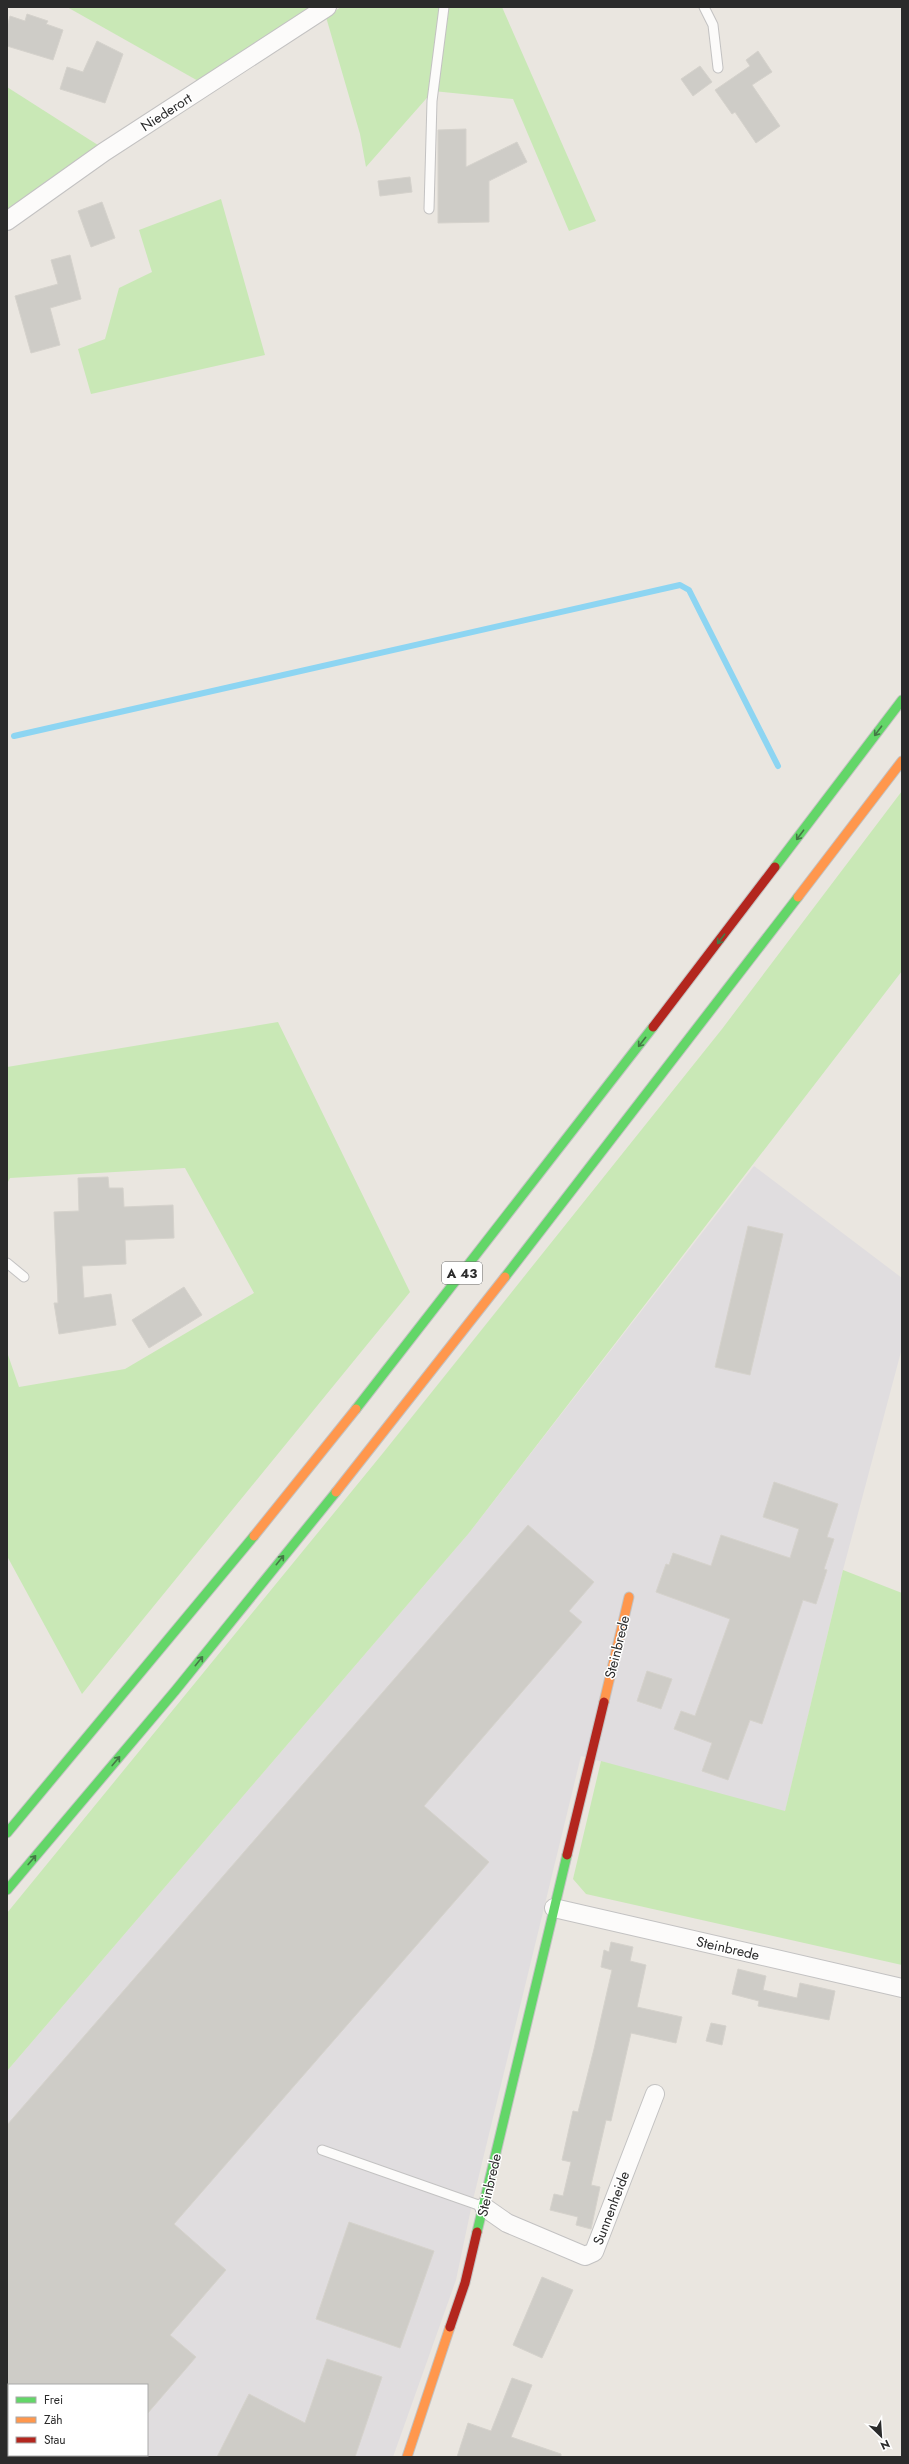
<svg xmlns="http://www.w3.org/2000/svg" width="909" height="2464" font-family="Jost,sans-serif">
	<rect width="100%" height="100%" fill="#eae6e0"/>
	<path fill="#e0dddf" fill-rule="evenodd" d="M754,1166L902,1278V1348L843,1570L785,1812L581,1756L472,2204L456,2280L393,2457H7V2071L469,1533ZM9,2385H147V2455H9Z"/>
	<g fill="#c9e8b6">
		<polygon points="67,7 314,7 200,82"/>
		<polygon points="341,7 502,7 596,221 569,231 513,99 433,91 366,167 360,134 326,17"/>
		<polygon points="7,87 101,147 7,216"/>
		<polygon points="221,199 265,355 91,394 78,349 105,339 119,288 152,272 139,230"/>
		<polygon points="902,791 902,971 469,1533 7,2071 7,1913 383,1453 722,1029"/>
		<polygon points="278,1022 410,1292 82,1694 7,1556 7,1352 19,1387 125,1369 254,1293 185,1168 10,1178 7,1184 7,1067"/>
		<polygon points="843,1570 902,1593 902,1965 586,1894 573,1879 601,1761 785,1811"/>
	</g>
	<g fill="none" stroke-linecap="round" stroke-linejoin="round">
		<polyline stroke="#8dd5f2" stroke-width="6" points="14,736 680,585 689,590 778,766"/>
	</g>
	<g fill="#ceccc7" stroke="#d5d2cc">
		<polygon points="27,14 48,21 46,24 63,30 53,60 7,46 7,27 10,16 25,21"/>
		<polygon points="97,41 123,54 105,103 60,89 67,67 83,72"/>
		<polygon points="758,51 772,72 752,85 780,126 756,143 735,112 732,114 715,90 750,66 746,60"/>
		<polygon points="700,66 712,82 693,96 681,79"/>
		<polygon points="466,129 466,167 517,142 527,162 489,181 489,222 438,223 438,130"/>
		<polygon points="410,177 412,192 380,196 378,181"/>
		<polygon points="102,202 115,238 91,247 78,211"/>
		<polygon points="70,255 81,299 50,308 60,345 31,353 15,296 58,284 51,260"/>
		<polygon points="108,1177 109,1188 123,1188 124,1207 173,1205 174,1238 125,1240 126,1264 82,1266 84,1298 111,1294 116,1325 59,1334 54,1303 58,1303 54,1212 79,1211 78,1178"/>
		<polygon points="748,1226 783,1234 750,1375 715,1367"/>
		<polygon points="184,1287 202,1315 149,1348 132,1320"/>
		<polygon points="774,1482 838,1504 827,1537 834,1539 824,1569 827,1570 816,1604 803,1600 762,1724 750,1720 728,1780 702,1771 712,1743 674,1729 681,1711 695,1716 730,1619 656,1592 666,1564 669,1565 673,1553 711,1566 721,1535 790,1558 799,1529 763,1517"/>
		<polygon points="528,1525 594,1582 569,1611 582,1622 424,1806 489,1862 174,2224 226,2270 170,2335 196,2357 147,2414 147,2385 7,2385 7,2125"/>
		<polygon points="647,1671 672,1679 661,1709 637,1701"/>
		<polygon points="611,1942 633,1947 630,1961 646,1965 637,2007 682,2017 676,2043 631,2033 611,2121 606,2120 591,2185 600,2187 591,2229 576,2225 578,2217 550,2210 554,2194 563,2196 571,2162 562,2160 573,2111 578,2112 594,2049 612,1970 601,1967 604,1950 609,1952"/>
		<polygon points="738,1969 766,1976 763,1990 797,1998 800,1983 835,1991 829,2020 758,2006 759,2001 732,1994"/>
		<polygon points="711,2023 726,2026 722,2045 706,2041"/>
		<polygon points="349,2222 434,2251 400,2348 316,2319"/>
		<polygon points="542,2277 573,2290 542,2358 513,2345"/>
		<polygon points="327,2359 382,2377 355,2457 217,2457 249,2394 305,2423"/>
		<polygon points="512,2378 532,2385 511,2437 561,2454 561,2457 457,2457 468,2423 491,2431"/>
	</g>
	<g fill="none" stroke-linecap="round" stroke-linejoin="round">
		<g stroke="#c3c2c2" stroke-width="11">
			<g id="lane">
				<polyline points="704,7 713,25 718,68"/>
				<polyline points="429,209 432,101 444,7"/>
				<polyline points="7,1263 24,1277"/>
				<polyline points="322,2150 484,2207"/>
			</g>
		</g>
		<g stroke="#c3c2c2" stroke-width="20">
			<g id="street">
				<polyline points="7,221 104,152 327,7"/>
				<polyline points="554,1908 902,1988"/>
				<polyline points="484,2207 507,2223 585,2256 594,2252 655,2094"/>
			</g>
		</g>
		<g stroke="#c3c2c2" stroke-width="11">
			<g id="fast">
				<polyline points="775,867 902,700"/>
				<polyline points="505,1277 798,897"/>
				<polyline points="356,1409 653,1027"/>
				<polyline points="7,1833 254,1536"/>
				<polyline points="7,1890 175,1691 336,1492"/>
				<polyline points="477,2232 567,1855"/>
			</g>
		</g>
		<g stroke="#c3c2c2" stroke-width="11">
			<g id="slow">
				<polyline points="798,897 902,761"/>
				<polyline points="336,1492 505,1277"/>
				<polyline points="254,1536 356,1409"/>
				<polyline points="604,1702 629,1597"/>
				<polyline points="407,2457 450,2327"/>
			</g>
		</g>
		<g stroke="#c3c2c2" stroke-width="11">
			<g id="jam">
				<polyline points="653,1027 775,867"/>
				<polyline points="567,1855 604,1702"/>
				<polyline points="450,2327 465,2283 477,2232"/>
			</g>
		</g>
		<use href="#lane" stroke="#fcfbfa" stroke-width="9"/>
		<use href="#street" stroke="#fcfbfa" stroke-width="18"/>
		<use href="#fast" stroke="#63d668" stroke-width="9"/>
		<use href="#slow" stroke="#ff974d" stroke-width="9"/>
		<use href="#jam" stroke="#b3261e" stroke-width="9"/>
	</g>
	<defs><path id="oneway-shaft" d="M-6 0H5M1.5-3L5.5 0L1.5 3" fill="none" stroke-width="1.6" stroke-linecap="round" stroke-linejoin="round"/></defs>
	<g stroke="#447846">
		<use href="#oneway-shaft" transform="translate(878 731) rotate(127)"/>
		<use href="#oneway-shaft" transform="translate(800 835) rotate(127)"/>
		<use href="#oneway-shaft" transform="translate(721 939) rotate(127)"/>
		<use href="#oneway-shaft" transform="translate(642 1042) rotate(128)"/>
		<use href="#oneway-shaft" transform="translate(280 1560) rotate(-51)"/>
		<use href="#oneway-shaft" transform="translate(199 1661) rotate(-51)"/>
		<use href="#oneway-shaft" transform="translate(116 1761) rotate(-50)"/>
		<use href="#oneway-shaft" transform="translate(32 1860) rotate(-50)"/>
	</g>
	<g text-anchor="middle" dominant-baseline="central" stroke-width="3" stroke-linejoin="round" paint-order="stroke">
		<rect fill="#fff" stroke="#6b6b6b" stroke-width="1" x="442" y="1262" width="40" height="22" rx="3"/>
		<g font-size="13" font-weight="bold" fill="#2b2b2b">
			<text x="462" y="1273">A 43</text>
		</g>
		<g font-size="14" fill="#2b2b2b" stroke="#fff">
			<text transform="translate(166 112) rotate(-33)">Niederort</text>
			<text transform="translate(617 1647) rotate(-76)">Steinbrede</text>
			<text transform="translate(728 1948) rotate(13)">Steinbrede</text>
			<text transform="translate(489 2185) rotate(-77)">Steinbrede</text>
			<text transform="translate(611 2208) rotate(-69)">Sunnenheide</text>
		</g>
	</g>
	<rect width="909" height="2464" fill="none" stroke="#2b2b2b" stroke-width="16"/>
	<rect x="8" y="2384" width="140" height="72" fill="#ffffff" stroke="#aaaaaa"/>
	<rect x="16" y="2397" width="20" height="6" fill="#63d668" stroke="#aaaaaa"/>
	<text x="44" y="2404" font-size="12" fill="#2b2b2b">Frei</text>
	<rect x="16" y="2417" width="20" height="6" fill="#ff974d" stroke="#aaaaaa"/>
	<text x="44" y="2424" font-size="12" fill="#2b2b2b">Zäh</text>
	<rect x="16" y="2437" width="20" height="6" fill="#b3261e" stroke="#aaaaaa"/>
	<text x="44" y="2444" font-size="12" fill="#2b2b2b">Stau</text>
	<g transform="translate(881 2436) rotate(155)" stroke="#ffffff" stroke-width="3" paint-order="stroke">
	<path d="M0-3L7 15L0 10L-7 15Z" fill="#2b2b2b"/>
	<text y="-6" font-size="11" font-weight="bold" text-anchor="middle" fill="#2b2b2b">N</text>
	</g>
</svg>
